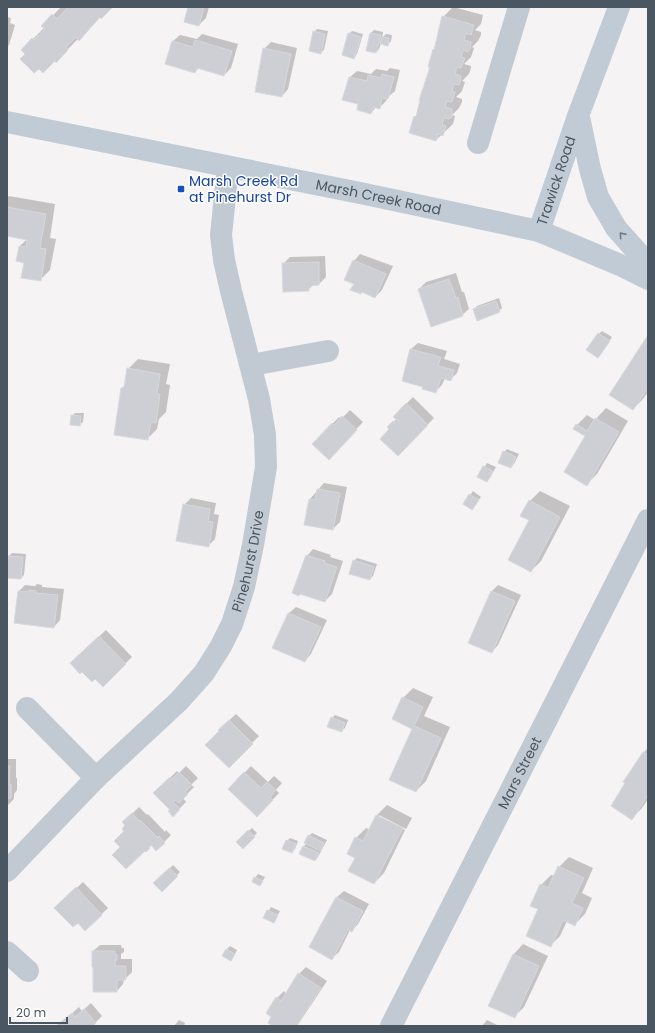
<svg xmlns="http://www.w3.org/2000/svg" width="655" height="1033" font-family="Poppins,sans-serif">
	<rect width="100%" height="100%" fill="#f5f3f3"/>
	<g fill="#0003">
		<polygon points="61,7 65,7 67,9 68,7 112,7 101,16 56,61 26,54 22,50 44,28 43,26"/>
		<polygon points="189,7 209,7 206,18 199,25"/>
		<polygon points="453,7 483,15 481,24 475,30 481,32 481,35 478,41 472,47 474,48 471,57 464,64 471,66 471,68 469,74 462,81 465,82 462,91 456,97 462,99 462,102 459,108 452,115 455,116 453,124 436,140 415,117 418,114 443,17"/>
		<polygon points="7,17 11,18 10,23 15,25 9,45 7,47"/>
		<polygon points="317,29 328,31 324,50 320,53 314,32"/>
		<polygon points="374,30 383,32 382,38 386,34 392,35 391,41 388,45 381,43 379,49 376,52 371,33"/>
		<polygon points="352,31 363,34 357,54 354,58 349,34"/>
		<polygon points="202,34 238,44 231,68 224,75 199,68 195,72 173,41 180,35 197,39"/>
		<polygon points="271,42 297,48 288,89 282,96 264,49"/>
		<polygon points="390,68 400,70 395,91 387,98 386,101 379,108 376,107 371,113 360,103 350,77 357,71 371,74 376,69 387,71"/>
		<polygon points="9,196 55,204 50,238 56,239 50,270 40,280 25,262 20,246 27,239 7,236 7,198"/>
		<polygon points="360,254 393,266 382,290 375,297 363,291 361,293 356,284 354,261"/>
		<polygon points="325,256 326,277 319,284 314,284 308,290 283,264 290,257"/>
		<polygon points="456,273 462,292 464,292 469,309 462,315 419,289 426,282"/>
		<polygon points="499,298 502,308 499,311 474,309 477,306"/>
		<polygon points="602,331 612,337 601,354 599,334"/>
		<polygon points="648,336 648,392 643,399 633,409"/>
		<polygon points="418,343 447,351 444,359 460,364 457,373 450,380 445,378 442,385 435,392 424,386 403,380 411,349"/>
		<polygon points="138,359 170,364 166,384 170,385 166,412 159,419 157,429 147,439 122,388 125,385 128,369"/>
		<polygon points="413,397 434,418 398,455 391,429 388,427 397,419 394,416"/>
		<polygon points="606,408 628,421 597,474 587,484 586,436 577,425 587,415 595,420"/>
		<polygon points="350,410 363,422 335,452 313,444 339,417 341,419"/>
		<polygon points="75,413 84,413 83,422 79,425 72,416"/>
		<polygon points="507,449 519,454 514,464 511,467 504,452"/>
		<polygon points="487,463 496,467 490,478 487,481 478,477"/>
		<polygon points="324,483 347,487 340,522 333,529 306,524 310,499"/>
		<polygon points="473,491 481,497 472,509 464,504"/>
		<polygon points="540,491 570,506 541,561 531,571 530,501"/>
		<polygon points="191,498 216,503 214,514 219,515 215,539 208,546 184,505"/>
		<polygon points="313,549 331,555 330,557 343,561 332,594 325,601 307,556"/>
		<polygon points="12,553 26,554 24,575 21,578 7,577 9,556"/>
		<polygon points="357,558 377,564 373,576 370,579 354,561"/>
		<polygon points="37,584 42,585 42,587 64,589 60,620 54,627 19,591 25,585 35,586"/>
		<polygon points="498,585 521,595 498,645 492,652 492,591"/>
		<polygon points="296,607 327,620 311,654 305,661 274,647 289,613"/>
		<polygon points="106,630 132,657 103,685 95,678 82,671 77,657"/>
		<polygon points="413,688 433,697 424,716 450,727 426,781 416,791 413,728 403,698"/>
		<polygon points="236,714 259,736 229,767 221,731 226,723"/>
		<polygon points="335,715 348,720 345,728 341,731 332,718"/>
		<polygon points="648,748 648,799 642,808 632,818 626,783 625,782 644,752"/>
		<polygon points="7,759 16,759 16,778 17,778 17,790 14,794 14,799 7,806"/>
		<polygon points="186,766 198,778 191,785 194,787 183,798 186,802 173,815 171,810 154,793 177,771 179,773"/>
		<polygon points="251,766 268,782 274,776 282,783 276,790 279,793 257,816 229,789"/>
		<polygon points="387,805 412,818 406,829 379,815 379,817 405,830 384,873 374,883 356,838 366,828 370,830 377,815"/>
		<polygon points="139,807 147,815 148,814 165,832 166,830 171,835 156,850 152,845 146,851 121,847 126,825 124,822"/>
		<polygon points="252,828 257,833 243,848 237,842"/>
		<polygon points="312,833 327,840 318,857 315,860 304,846 307,843 309,836"/>
		<polygon points="290,838 298,841 295,849 291,852 287,841"/>
		<polygon points="569,857 593,868 582,893 592,898 585,914 575,924 567,921 560,936 550,946 540,909 541,885 551,875 555,876 559,867"/>
		<polygon points="173,865 180,872 162,890 155,883"/>
		<polygon points="258,874 265,877 260,885 253,881"/>
		<polygon points="83,882 108,908 85,930 78,921 56,908"/>
		<polygon points="344,891 369,904 358,924 352,931 350,930 339,952 332,958 311,947 337,897"/>
		<polygon points="271,907 280,911 274,922 264,918"/>
		<polygon points="523,944 548,956 524,1007 514,1017 513,955"/>
		<polygon points="100,945 121,945 122,948 124,948 124,952 121,954 121,959 132,959 132,972 125,979 124,979 123,984 117,991 93,951"/>
		<polygon points="230,946 237,950 234,956 227,949"/>
		<polygon points="306,967 327,981 297,1026 275,1026 273,1017 277,998 284,991 286,994 299,974"/>
		<polygon points="91,1003 102,1016 94,1024 96,1026 58,1026 79,1007 82,1011"/>
		<polygon points="179,1020 185,1023 184,1026 174,1026"/>
		<polygon points="487,1020 499,1026 482,1026"/>
	</g>
	<g fill="#cdcfd5" stroke="#d7d9de">
		<polygon points="67,7 113,7 101,19 100,17 79,41 76,37 66,47 68,50 56,63 55,61 43,73 39,69 34,73 20,59 25,54 21,50 32,38 34,40 45,29 41,26 52,14 57,19 67,8"/>
		<polygon points="188,7 204,7 199,26 184,22"/>
		<polygon points="442,16 474,25 471,35 466,33 464,40 471,42 470,49 468,52 463,50 461,57 465,58 461,68 457,67 455,74 461,76 460,83 459,85 454,84 452,91 455,92 452,102 447,101 445,107 452,109 452,117 449,119 444,118 442,125 446,126 443,136 438,134 436,141 409,133 414,116 416,117 420,100 419,100 430,67 428,67 433,49 434,50"/>
		<polygon points="313,31 325,34 321,54 309,51"/>
		<polygon points="348,33 361,37 354,59 342,55"/>
		<polygon points="370,33 381,35 376,53 366,51"/>
		<polygon points="382,37 389,38 388,46 380,44"/>
		<polygon points="195,40 232,51 224,76 197,68 195,73 165,64 172,41 193,47"/>
		<polygon points="263,48 291,54 282,97 255,92"/>
		<polygon points="382,74 394,77 388,99 382,98 380,109 373,107 371,114 357,110 358,104 342,100 349,77 367,81 368,75 381,78"/>
		<polygon points="7,207 46,214 40,248 46,249 41,281 21,278 24,263 16,261 19,246 26,247 27,240 7,236"/>
		<polygon points="353,260 386,274 375,298 362,292 361,294 350,290 354,284 344,280"/>
		<polygon points="319,262 319,285 309,286 309,291 283,292 282,263"/>
		<polygon points="449,279 456,298 458,297 463,316 431,327 418,289"/>
		<polygon points="496,301 500,312 477,321 473,309"/>
		<polygon points="598,333 610,341 598,358 586,350"/>
		<polygon points="648,335 648,388 633,410 609,395"/>
		<polygon points="410,349 441,357 438,366 454,370 451,381 441,378 436,393 422,389 423,387 402,381"/>
		<polygon points="127,368 160,374 157,394 160,394 156,423 151,422 148,440 114,435 121,388 124,388"/>
		<polygon points="406,403 428,425 398,456 380,439 389,429 387,427 393,421 396,423 398,421 393,417"/>
		<polygon points="71,415 81,416 80,426 70,425"/>
		<polygon points="342,416 357,430 329,460 312,444 332,423 334,425"/>
		<polygon points="595,418 619,432 587,486 564,472 585,436 573,429 576,424 587,431"/>
		<polygon points="503,451 516,457 511,468 498,463"/>
		<polygon points="483,466 493,471 487,482 477,477"/>
		<polygon points="317,489 340,493 333,530 304,525 309,499 315,500"/>
		<polygon points="469,494 479,500 472,510 463,504"/>
		<polygon points="529,500 560,517 531,572 508,560 529,520 520,516"/>
		<polygon points="183,504 210,509 208,521 213,522 209,547 176,541"/>
		<polygon points="306,555 325,561 324,563 337,567 325,602 300,594 299,596 292,593"/>
		<polygon points="8,556 23,557 21,579 7,578"/>
		<polygon points="353,560 374,567 370,580 349,574"/>
		<polygon points="29,590 36,591 36,593 58,595 54,628 14,623 18,591 29,592"/>
		<polygon points="491,591 515,601 492,653 468,643"/>
		<polygon points="288,613 321,627 305,662 272,648"/>
		<polygon points="99,636 126,664 103,687 95,679 92,682 82,672 80,674 70,663"/>
		<polygon points="402,697 423,707 414,726 441,738 416,792 389,780 412,729 392,719"/>
		<polygon points="331,717 345,723 342,732 327,727"/>
		<polygon points="229,720 253,744 229,768 205,745 219,731 218,730"/>
		<polygon points="643,752 648,755 648,795 632,820 611,806 625,783 623,782"/>
		<polygon points="7,766 10,766 9,785 11,784 11,798 7,798 7,807"/>
		<polygon points="179,772 192,785 185,792 188,794 179,803 175,800 173,802 180,809 173,817 168,811 170,810 153,793 170,777 172,779"/>
		<polygon points="244,772 261,788 267,782 276,790 270,797 273,800 257,817 228,789"/>
		<polygon points="132,813 139,821 140,820 158,838 159,836 165,843 156,851 151,845 149,847 150,848 146,852 145,851 126,869 112,855 120,847 114,841 124,831 122,829 125,825 122,822"/>
		<polygon points="376,815 403,828 374,884 348,871 355,858 347,854 355,837 363,841"/>
		<polygon points="248,830 255,837 243,849 236,842"/>
		<polygon points="308,835 324,843 321,851 304,843"/>
		<polygon points="286,840 296,844 292,853 282,849"/>
		<polygon points="303,846 319,853 315,861 299,854"/>
		<polygon points="558,866 584,878 572,903 583,908 575,926 563,920 551,947 526,936 538,909 530,906 536,893 540,884 548,888"/>
		<polygon points="169,868 178,876 162,892 153,883"/>
		<polygon points="254,877 263,881 260,886 252,882"/>
		<polygon points="76,887 102,915 85,931 78,923 73,927 54,908"/>
		<polygon points="336,897 363,911 352,932 348,930 332,960 309,947"/>
		<polygon points="267,910 278,915 274,923 263,918"/>
		<polygon points="226,949 235,954 231,961 222,956"/>
		<polygon points="92,951 115,951 115,954 117,955 117,960 115,960 115,966 126,966 126,980 117,980 117,992 93,992 93,968 92,967"/>
		<polygon points="513,954 539,966 515,1018 488,1006"/>
		<polygon points="298,973 321,988 296,1026 273,1026 268,1023 271,1017 266,1013 276,997 281,1001"/>
		<polygon points="84,1009 96,1023 93,1026 56,1026 72,1013 75,1017"/>
	</g>
	<g fill="none" stroke-linecap="round" stroke-linejoin="round">
		<g stroke="#c1cad2" stroke-width="22">
			<polyline points="478,143 519,7"/>
			<polyline points="251,365 328,351"/>
			<polyline points="27,708 96,778"/>
			<path id="s1" d="M7,871L96,778L179,701L204,673L221,646L232,624L244,587L253,545L266,467L265,435L259,399L231,291L224,260L221,235L228,167"/>
			<polyline points="7,952 28,971"/>
			<path id="s2" d="M391,1026L648,520"/>
		</g>
		<g stroke="#c1cbd6" stroke-width="22">
			<polyline points="579,117 590,169 598,197 616,228 648,264"/>
			<path id="s3" d="M7,122L365,194L539,231L620,265L648,279"/>
			<path id="s4" d="M539,231L578,116L619,7"/>
		</g>
	</g>
	<defs><path id="oneway-chevron" d="M-2-3.5L2.5 0L-2 3.5" fill="none" stroke-width="1.6" stroke-linecap="round" stroke-linejoin="round"/></defs>
	<use stroke="#6e7984" href="#oneway-chevron" transform="translate(622 235) rotate(-131)"/>
	<rect fill="#1a4fb4" stroke="#fff" stroke-width="1.5" x="177" y="185" width="8" height="8" rx="2"/>
	<g text-anchor="middle" dominant-baseline="central" stroke-width="3" stroke-linejoin="round" paint-order="stroke">
		<g font-size="14" fill="#164399" stroke="#fff" text-anchor="start">
			<text x="189" y="181">Marsh Creek Rd<tspan x="189" dy="16">at Pinehurst Dr</tspan></text>
		</g>
		<g font-size="14" fill="#4a5661" stroke="#fff">
			<text stroke="none"><textPath href="#s4" startOffset="53">Trawick Road</textPath></text>
			<text stroke="none"><textPath href="#s3" startOffset="379">Marsh Creek Road</textPath></text>
			<text stroke="none"><textPath href="#s1" startOffset="401">Pinehurst Drive</textPath></text>
			<text stroke="none"><textPath href="#s2" startOffset="284">Mars Street</textPath></text>
		</g>
	</g>
	<rect width="655" height="1033" fill="none" stroke="#4a5661" stroke-width="16"/>
	<path d="M10 1017v6h57v-6" fill="none" stroke="#4a5661" stroke-width="2"/>
	<text x="16" y="1017" font-size="12" fill="#4a5661" stroke="#ffffff" stroke-width="3" paint-order="stroke">20 m</text>
</svg>
